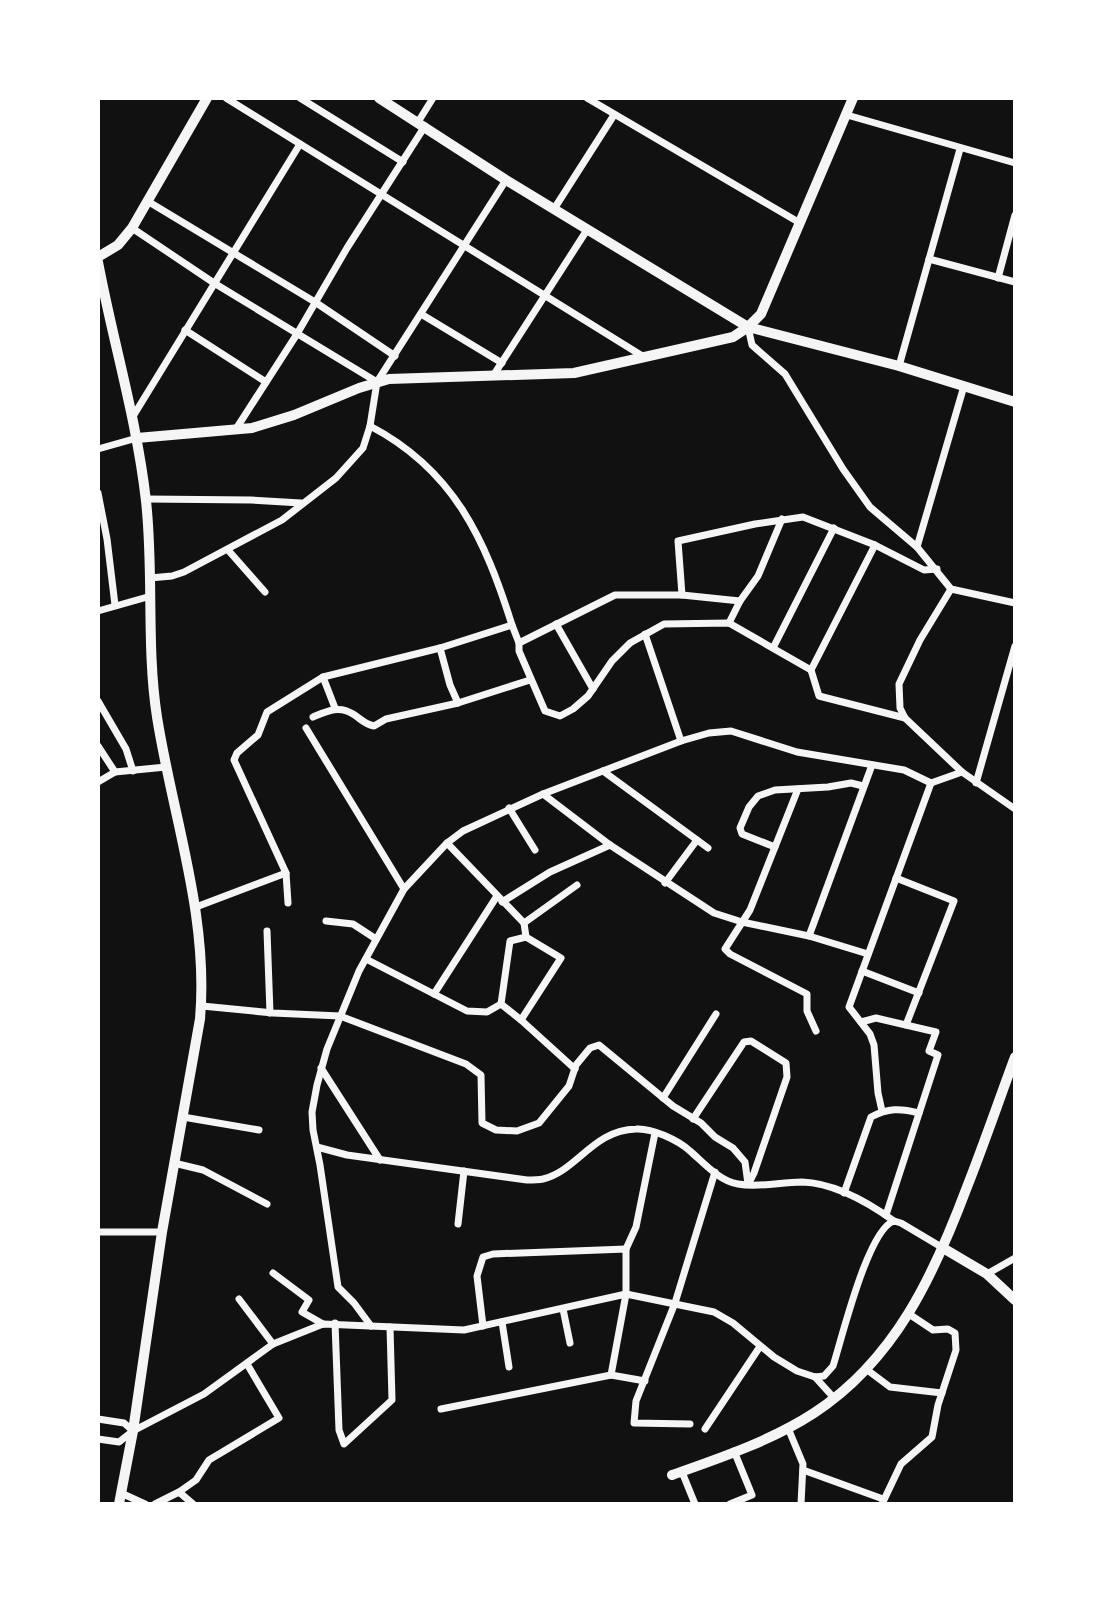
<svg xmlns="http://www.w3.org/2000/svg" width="1113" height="1602" font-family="'Source Sans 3',sans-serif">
	<rect width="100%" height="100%" fill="#111"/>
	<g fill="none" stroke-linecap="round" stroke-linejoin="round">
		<g stroke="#f5f5f5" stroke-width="7">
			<polyline points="226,98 644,357"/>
			<polyline points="300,98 403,162"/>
			<polyline points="587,98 800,223"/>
			<polyline points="847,115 1015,163"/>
			<polyline points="418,122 433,98"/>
			<polyline points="149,202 315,302 395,356"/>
			<polyline points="554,209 614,115"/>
			<polyline points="132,228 214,283 377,382"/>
			<polyline points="929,259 1015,282"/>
			<polyline points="998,278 1015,215"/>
			<polyline points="421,314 502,363"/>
			<polyline points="748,327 752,345 785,374 843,469 870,507 917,547 951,589 1015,603"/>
			<polyline points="185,330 266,382"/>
			<polyline points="899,366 960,149"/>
			<polyline points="493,376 587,230"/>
			<polyline points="132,418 300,144"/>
			<path d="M370,426C454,470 485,539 512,625"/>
			<polyline points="236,429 297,334 347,248 425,126"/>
			<polyline points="98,449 137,438"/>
			<polyline points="98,493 107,539 115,605"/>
			<polyline points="146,499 251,500 301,503"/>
			<polyline points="875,545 811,670 819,696 905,718 962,772 1015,809"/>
			<polyline points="917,547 964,386"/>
			<polyline points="228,550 265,592"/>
			<polyline points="150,578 172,576 184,572 282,520 336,478 363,448 370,426 377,382 506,180"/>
			<polyline points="682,595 678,541 755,524 803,517 875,545 924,570 937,569"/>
			<polyline points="740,601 682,595 615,595 519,643 519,651 545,711 560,716 573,709 588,696 612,661 630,643 664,624 729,623 811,670"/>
			<polyline points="98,611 151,596"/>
			<polyline points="729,623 740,601 758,576 782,519"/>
			<polyline points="556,624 593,689"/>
			<polyline points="645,634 681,741"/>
			<polyline points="440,648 450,685 458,703"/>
			<polyline points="773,648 834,528"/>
			<polyline points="323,677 335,708"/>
			<polyline points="98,701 126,749 133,771"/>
			<path d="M313,717C327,711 339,705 353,714C361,719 364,724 374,726L386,719L458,703L530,680"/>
			<polyline points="905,718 900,708 899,684 920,640 951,589"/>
			<polyline points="306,728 404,889"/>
			<polyline points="98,746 115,772"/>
			<polyline points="603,771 708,848"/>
			<polyline points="98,782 115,772 166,767"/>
			<polyline points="976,783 1015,646"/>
			<polyline points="798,789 750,910 725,949 730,954 807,994 807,1011 816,1031"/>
			<polyline points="543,794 610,845 714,913 742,922 809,936 868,954"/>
			<polyline points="509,808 535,850"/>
			<polyline points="447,843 524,923 577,885"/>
			<polyline points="775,847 742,834 740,828 749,807 758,796 775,790 828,787 851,783 863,786"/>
			<polyline points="896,878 954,901 906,1025"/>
			<polyline points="665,883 697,840"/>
			<polyline points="502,902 550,872 610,845"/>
			<polyline points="288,903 286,873 234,760 237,753 258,735 267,712 323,677 440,648 512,625 519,643"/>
			<polyline points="196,907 286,873"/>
			<polyline points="326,921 353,924 376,939"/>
			<polyline points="524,923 526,937 561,958 521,1020 501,1004 510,941 526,937"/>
			<polyline points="267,931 270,1013"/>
			<polyline points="809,936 872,765"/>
			<polyline points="366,959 467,1011 487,1012 501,1004"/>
			<polyline points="862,971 919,993"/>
			<polyline points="434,994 497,896"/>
			<polyline points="202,1006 273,1013 340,1016 466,1064 481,1075 482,1123 496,1130 517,1131 539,1123 569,1086 576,1065 590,1048 599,1045 673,1106 701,1123 715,1137 733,1148 745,1162 748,1184"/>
			<polyline points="521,1020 575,1069"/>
			<polyline points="861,1022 876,1018 936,1032 929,1051 938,1055 886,1215"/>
			<polyline points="321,1068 380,1160"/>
			<polyline points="663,1098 716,1014"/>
			<polyline points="882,1111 878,1093 874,1045 870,1034 849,1007 931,783"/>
			<polyline points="183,1117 259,1130"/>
			<polyline points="693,1119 744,1042 751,1041 786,1063 787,1077 754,1173 749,1183"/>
			<path d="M317,1147L347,1155L527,1180C532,1180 538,1180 543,1179C577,1171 593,1130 636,1129C652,1128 678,1140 690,1151C703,1162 719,1181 738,1184C759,1188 780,1182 802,1182C834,1183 869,1203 894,1221"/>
			<polyline points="174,1163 203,1170 267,1204"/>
			<path d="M844,1193L871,1117C888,1108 900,1108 919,1113"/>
			<polyline points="458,1224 464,1171"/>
			<polyline points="98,1232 162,1232"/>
			<polyline points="626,1249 636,1227 655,1133"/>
			<polyline points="273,1273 309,1300 302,1312 323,1324"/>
			<polyline points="987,1274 1015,1258"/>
			<polyline points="239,1299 273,1344"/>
			<polyline points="563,1309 570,1343"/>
			<polyline points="502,1322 509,1367"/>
			<polyline points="335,1323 339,1430 344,1444 392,1400 390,1327"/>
			<polyline points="371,1326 354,1303 338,1287 320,1165 313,1130 312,1112 317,1085 327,1049 359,971 404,889 447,843 463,831 543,794 681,741 709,733 731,731 797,752 904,770 931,783 962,772"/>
			<polyline points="866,1369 890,1387 942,1393"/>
			<polyline points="611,1375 645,1381"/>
			<polyline points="815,1377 834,1398"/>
			<polyline points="441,1409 611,1375 626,1294 626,1249 493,1254 483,1257 477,1276 483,1326"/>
			<polyline points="98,1419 124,1423 133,1431"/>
			<polyline points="690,1424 634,1423 636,1401 675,1303 715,1172"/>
			<polyline points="788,1428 803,1464 801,1504"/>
			<polyline points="705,1429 759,1348"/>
			<path d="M98,1439L119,1442L133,1431L204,1394L273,1344L323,1324L464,1330L626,1294L714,1312L733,1323L774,1357L797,1371L815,1377L824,1376L833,1366C842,1338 868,1229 894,1221L901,1223L943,1248"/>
			<polyline points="803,1470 883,1499"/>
			<polyline points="682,1472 695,1504"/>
			<polyline points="179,1492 196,1480 209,1460 279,1418 247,1364"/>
			<polyline points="121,1493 145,1504"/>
			<polyline points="155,1504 179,1492 193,1504"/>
			<polyline points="730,1504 752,1495 734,1451"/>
			<polyline points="882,1504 901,1464 932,1437 938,1405 956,1350 955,1333 948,1329 933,1330 909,1314"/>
		</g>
		<g stroke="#f5f5f5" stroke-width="10">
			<polyline points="379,98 506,180 748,327 899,366 1015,402"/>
			<polyline points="98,257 118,245 132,228 207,98"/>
			<path d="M98,262C113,342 137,420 146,501C154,572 146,646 157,717C173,818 209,916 200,1019L162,1232L133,1431L119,1504"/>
			<polyline points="137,438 252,428 294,415 359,388 389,379 574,373 733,337 748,327 761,314 853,98"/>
			<polyline points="943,1248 987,1274 1015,1300"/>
			<path d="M672,1475C720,1458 771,1441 814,1413C895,1360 934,1275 967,1187C984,1144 999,1100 1015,1057"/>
		</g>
	</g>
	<rect width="1113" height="1602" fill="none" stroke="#ffffff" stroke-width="200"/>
</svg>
